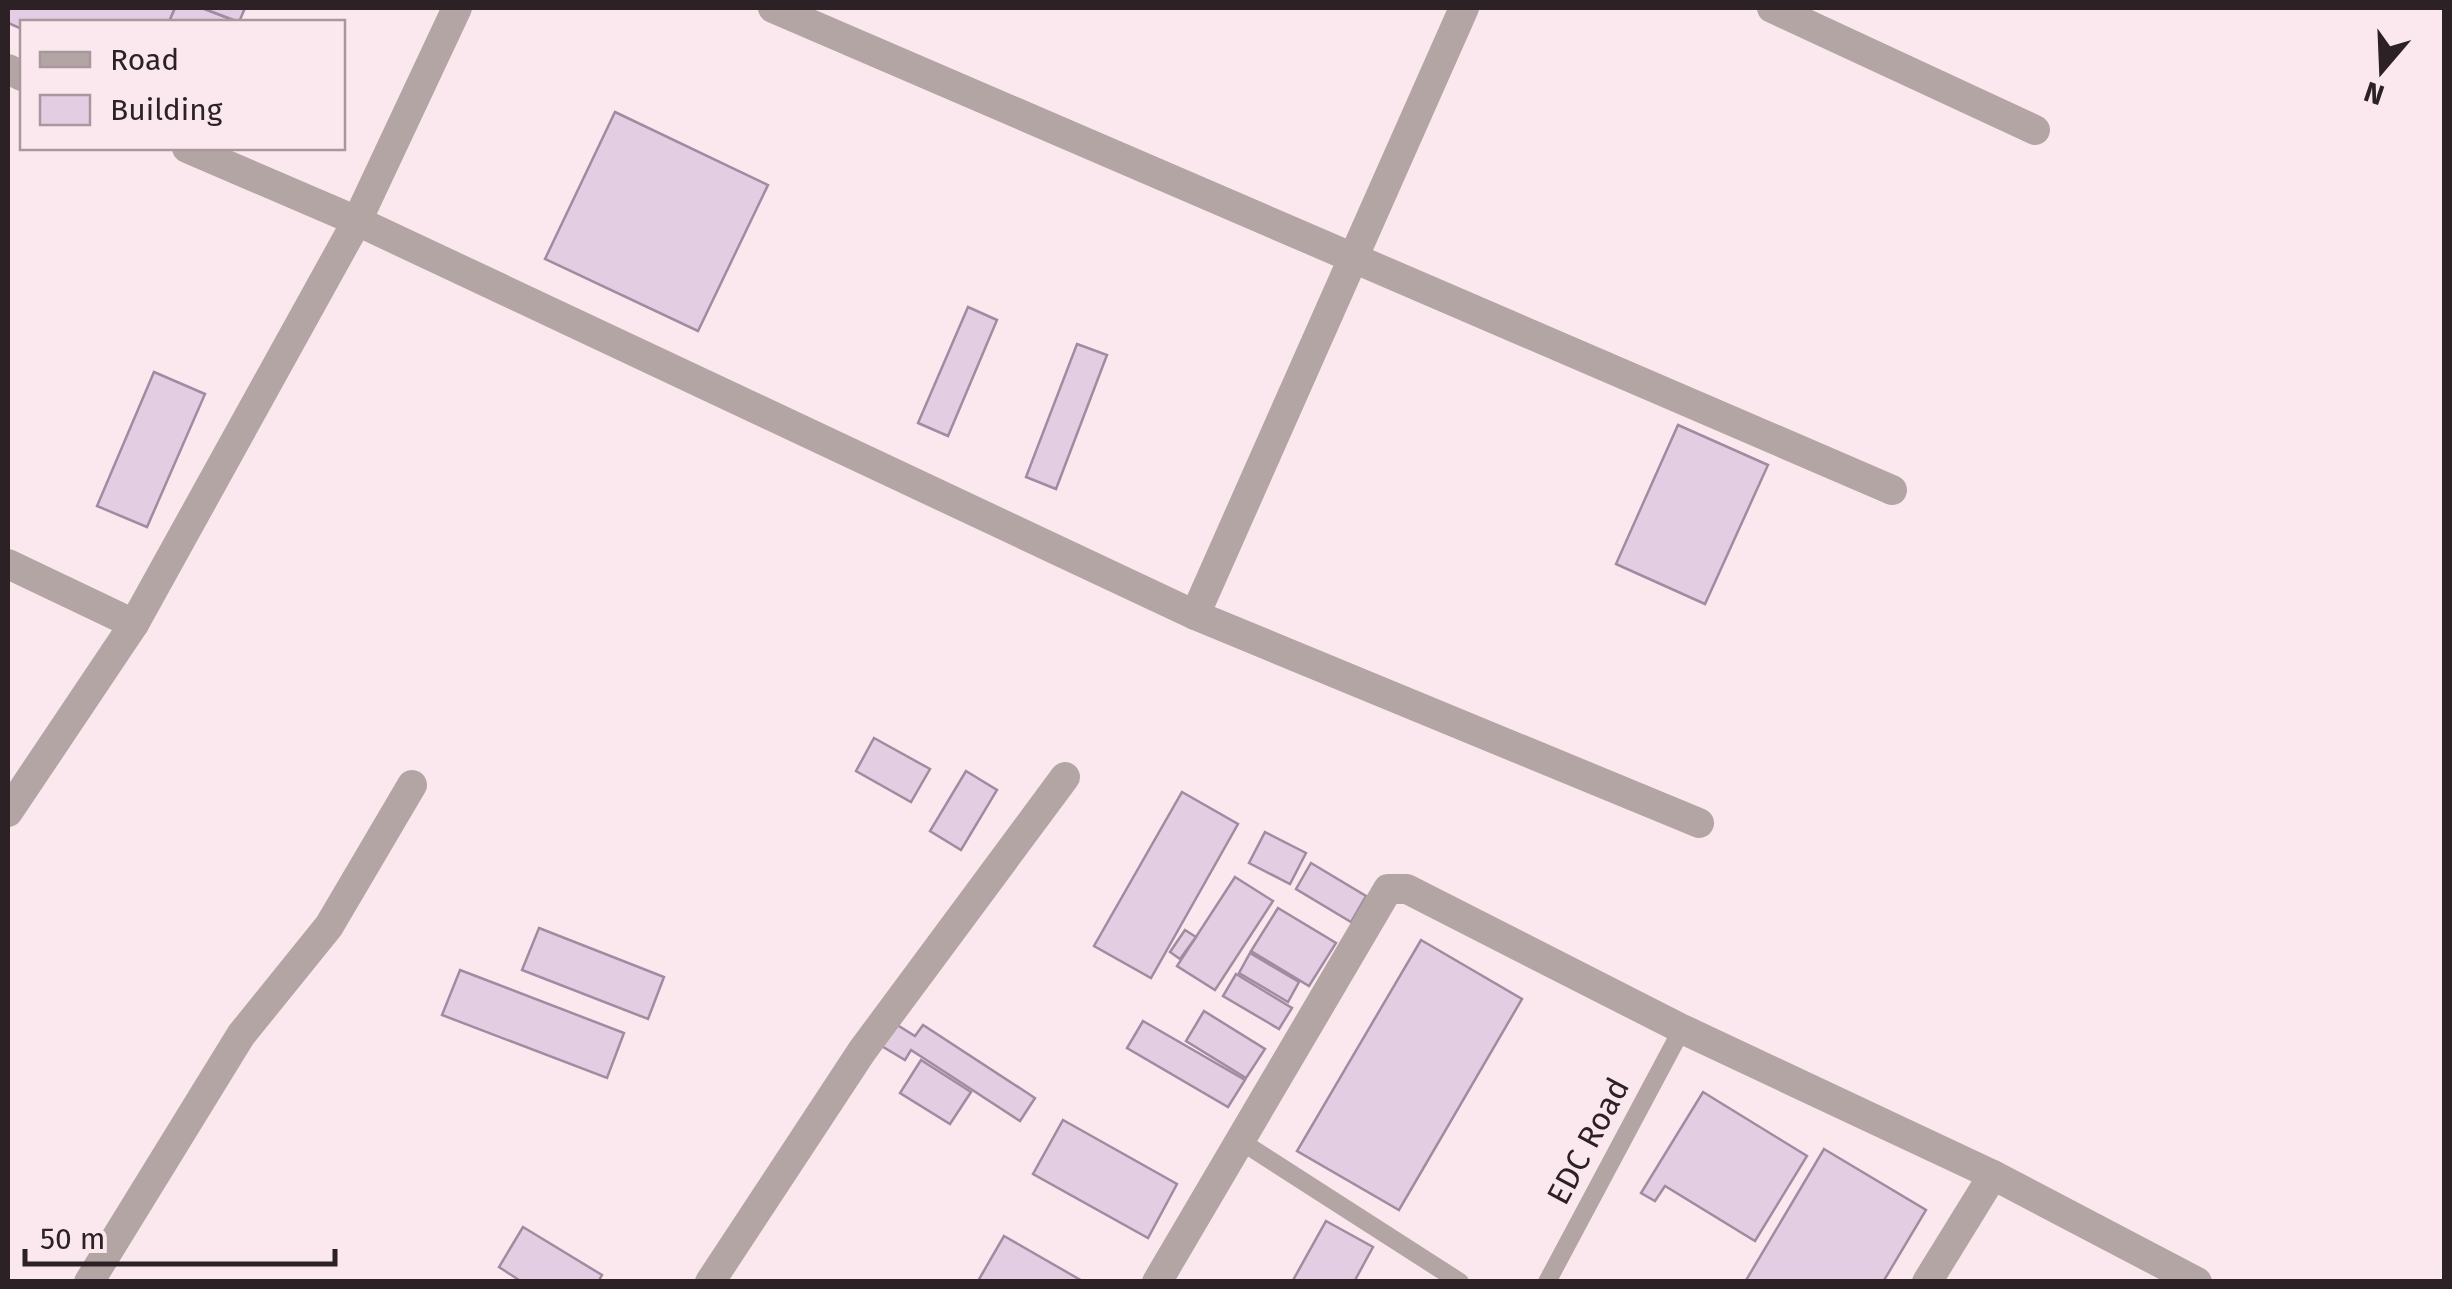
<svg xmlns="http://www.w3.org/2000/svg" width="2452" height="1289" font-family="'Fira Sans',sans-serif">
	<rect width="100%" height="100%" fill="#fbe8ef"/>
	<g fill="#e3cde3" stroke="#a08ba1" stroke-width="2.5">
		<polygon points="8,8 175,8 169,22 22,22 22,29 8,23"/>
		<polygon points="175,8 202,8 238,22 169,22"/>
		<polygon points="202,8 245,8 239,22"/>
		<polygon points="615,112 768,185 698,331 545,259"/>
		<polygon points="968,307 997,320 948,436 918,423"/>
		<polygon points="1077,344 1107,355 1056,489 1026,477"/>
		<polygon points="154,372 205,394 147,527 97,506"/>
		<polygon points="1678,425 1768,465 1705,604 1616,564"/>
		<polygon points="874,738 930,769 911,802 856,771"/>
		<polygon points="966,771 997,790 961,850 930,831"/>
		<polygon points="1182,792 1238,824 1151,978 1094,946"/>
		<polygon points="1265,832 1306,853 1290,884 1249,863"/>
		<polygon points="1311,863 1366,896 1351,922 1296,889"/>
		<polygon points="1235,877 1273,901 1215,990 1177,966"/>
		<polygon points="1278,908 1336,943 1309,986 1251,951"/>
		<polygon points="539,928 664,977 648,1019 522,970"/>
		<polygon points="1185,930 1196,937 1180,959 1170,952"/>
		<polygon points="1421,940 1522,999 1399,1210 1297,1151"/>
		<polygon points="1250,953 1299,982 1288,1002 1239,973"/>
		<polygon points="460,970 624,1033 607,1078 442,1015"/>
		<polygon points="1236,974 1292,1008 1279,1029 1223,996"/>
		<polygon points="1204,1011 1265,1049 1246,1078 1186,1041"/>
		<polygon points="1143,1021 1245,1080 1228,1107 1127,1048"/>
		<polygon points="894,1023 915,1036 923,1025 1035,1098 1020,1121 911,1050 905,1060 880,1045"/>
		<polygon points="921,1060 971,1092 950,1124 900,1093"/>
		<polygon points="1703,1092 1807,1156 1755,1241 1665,1186 1655,1201 1641,1193"/>
		<polygon points="1063,1120 1177,1184 1148,1238 1033,1174"/>
		<polygon points="1824,1149 1926,1210 1883,1282 1745,1282"/>
		<polygon points="1326,1221 1373,1247 1354,1282 1292,1282"/>
		<polygon points="523,1227 602,1275 598,1282 522,1282 499,1267"/>
		<polygon points="1004,1236 1084,1282 978,1281"/>
	</g>
	<g fill="none" stroke-linecap="round" stroke-linejoin="round">
		<g stroke="#b3a5a3" stroke-width="18">
			<polyline points="1242,1142 1460,1282"/>
			<polyline points="1547,1282 1682,1029"/>
		</g>
		<g stroke="#b3a5a3" stroke-width="30">
			<polyline points="773,8 1892,490"/>
			<polyline points="1772,8 2035,130"/>
			<polyline points="8,69 22,76"/>
			<polyline points="187,148 357,221 1195,615 1699,823"/>
			<polyline points="8,564 134,624"/>
			<polyline points="1195,615 1464,8"/>
			<polyline points="8,812 134,624 357,221 457,8"/>
			<polyline points="89,1282 241,1035 329,926 412,785"/>
			<polyline points="710,1282 862,1051 1065,777"/>
			<polyline points="1157,1282 1388,889 1407,889 1682,1029 1993,1175 2197,1282"/>
			<polyline points="1927,1282 1993,1175"/>
		</g>
	</g>
	<g text-anchor="middle" dominant-baseline="central" stroke-width="9" stroke-linejoin="round" paint-order="stroke">
		<g font-size="32" fill="#2c2125" stroke="#fbe8ef">
			<text transform="translate(1588 1141) rotate(-62)">EDC Road</text>
		</g>
	</g>
	<rect width="2452" height="1289" fill="none" stroke="#2c2125" stroke-width="20"/>
	<rect x="20" y="20" width="325" height="130" fill="#fbe8ef" stroke="#a8989e" stroke-width="2.5"/>
	<rect x="40" y="52" width="50" height="15" fill="#b3a5a3" stroke="#a8989e" stroke-width="2.5"/>
	<text x="110" y="70" font-size="30" fill="#2c2125">Road</text>
	<rect x="40" y="95" width="50" height="30" fill="#e3cde3" stroke="#a8989e" stroke-width="2.5"/>
	<text x="110" y="120" font-size="30" fill="#2c2125">Building</text>
	<g transform="translate(2382 70) rotate(199)" stroke="#fbe8ef" stroke-width="8" paint-order="stroke">
	<path d="M0-8L18 38L0 25L-18 38Z" fill="#2c2125"/>
	<text y="-15" font-size="28" font-weight="bold" text-anchor="middle" fill="#2c2125">N</text>
	</g>
	<path d="M25 1249v15h310v-15" fill="none" stroke="#2c2125" stroke-width="5"/>
	<text x="40" y="1249" font-size="30" fill="#2c2125" stroke="#fbe8ef" stroke-width="8" paint-order="stroke">50 m</text>
</svg>
